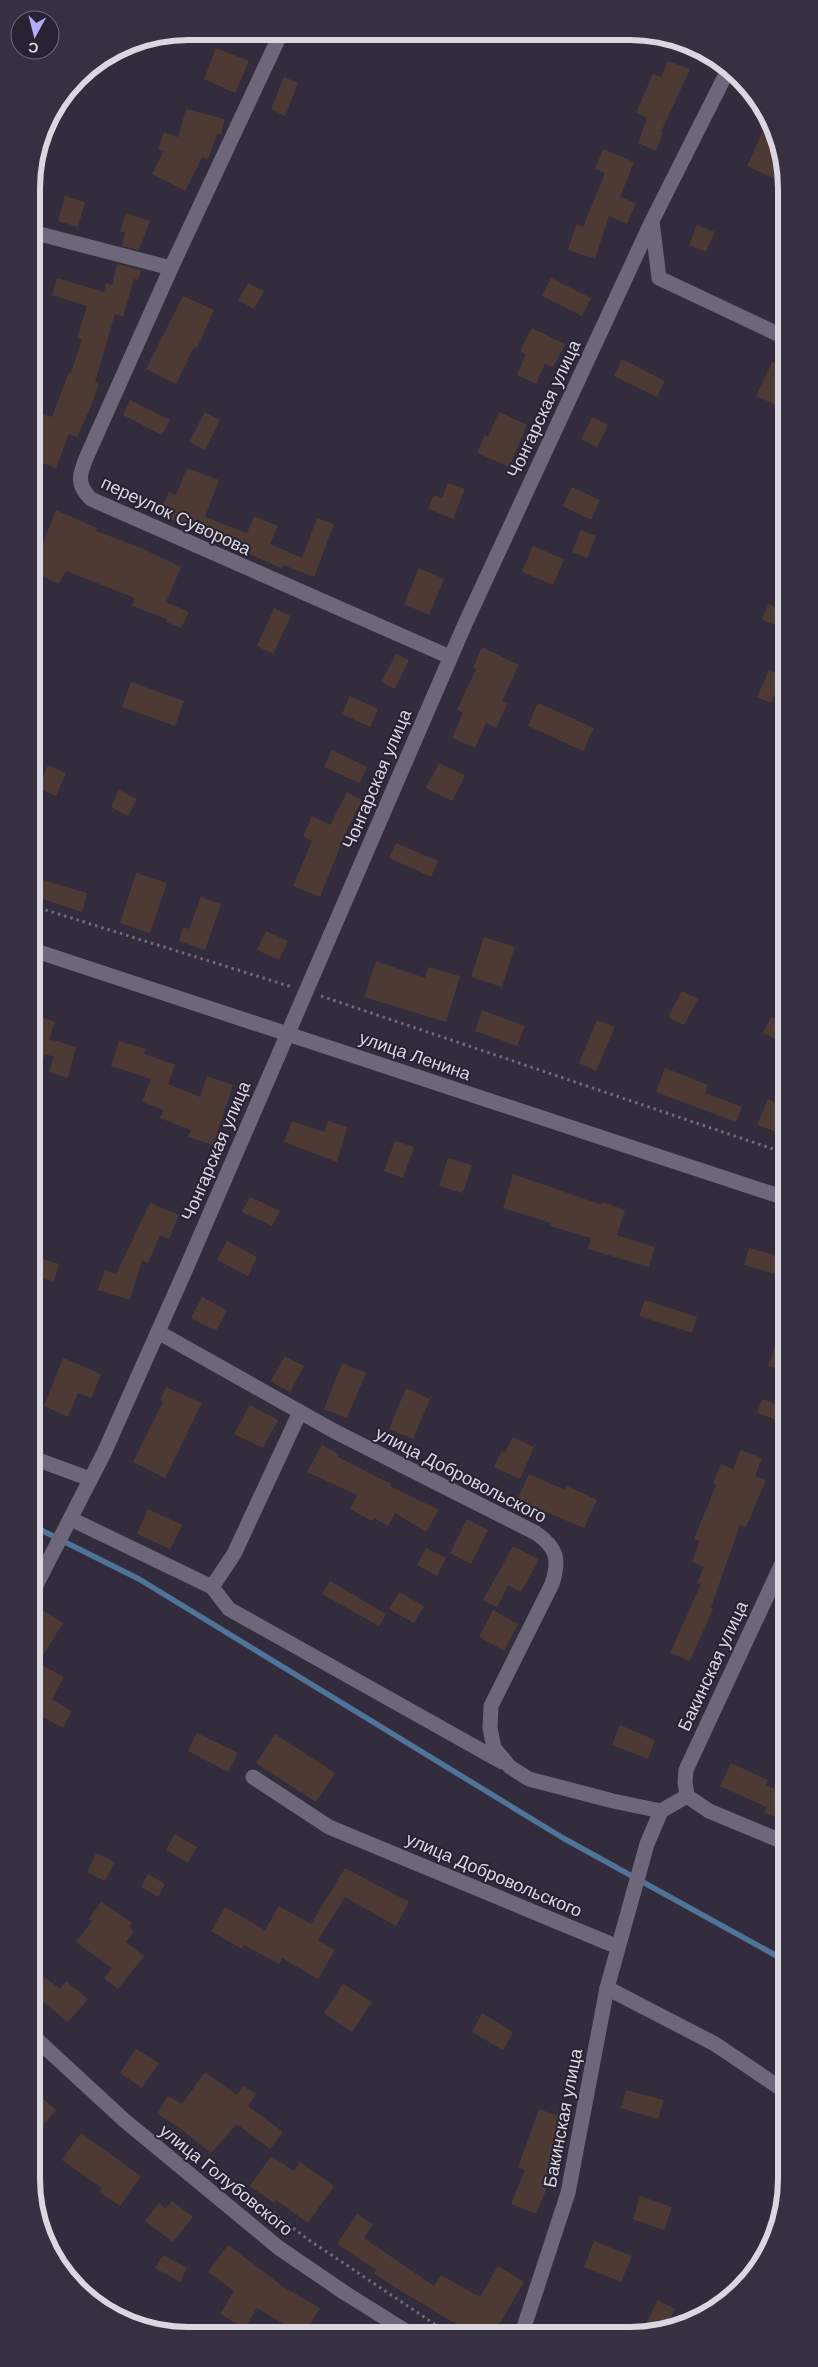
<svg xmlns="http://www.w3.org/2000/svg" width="818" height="2367" font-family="Helvetica,sans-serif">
	<rect width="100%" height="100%" fill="#322c3c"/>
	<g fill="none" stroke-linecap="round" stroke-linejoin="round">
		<polyline stroke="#4f7399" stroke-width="5.5" points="33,1526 139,1579 563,1838 786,1961"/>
	</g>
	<g fill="#4e3a35">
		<polygon points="216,48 249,61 235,93 204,79"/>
		<polygon points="668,61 690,69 661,132 663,133 656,151 638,143 647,118 636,113 653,74 661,77"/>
		<polygon points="284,77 298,83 285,116 271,109"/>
		<polygon points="186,109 225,119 221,135 217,134 208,159 202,157 185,191 152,174 164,151 158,149 164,132 178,137"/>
		<polygon points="769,118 784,157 784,183 747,166"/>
		<polygon points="603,149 634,162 620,197 636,203 627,224 609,216 595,259 568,250 576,225 583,227 605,173 595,169"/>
		<polygon points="65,196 85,202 78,227 58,221"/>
		<polygon points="126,213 150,221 139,250 122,246 125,233 120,231"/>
		<polygon points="697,225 715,232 706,252 689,245"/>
		<polygon points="117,264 141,270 138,280 134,279 123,317 115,314 95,382 99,384 89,411 77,437 69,434 56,468 32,459 32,411 52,417 69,372 71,373 82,339 77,338 87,306 52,295 57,278 104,292 106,283 112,285"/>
		<polygon points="551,278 591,298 582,316 542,296"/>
		<polygon points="248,283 264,291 254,309 238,300"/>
		<polygon points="183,296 214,310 197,348 194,347 176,384 146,369"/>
		<polygon points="532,328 565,344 553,367 545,364 536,384 517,375 526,354 520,351"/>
		<polygon points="622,359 665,381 657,397 614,376"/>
		<polygon points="772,362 784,368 784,393 778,406 756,396"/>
		<polygon points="130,400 170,420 162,435 123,415"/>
		<polygon points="205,412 220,420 205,450 189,442"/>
		<polygon points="499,412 527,425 509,467 477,453 485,435 488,437"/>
		<polygon points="592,417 608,425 597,447 581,439"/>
		<polygon points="187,468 219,480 205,517 247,533 254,516 278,526 270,544 302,558 317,518 334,524 314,577 283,565 281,568 159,514 169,492 176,495"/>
		<polygon points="448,483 465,489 453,519 428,509 434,495 442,498"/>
		<polygon points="572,487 600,500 591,520 563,506"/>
		<polygon points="56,510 97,528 96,531 139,547 181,567 166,602 189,612 181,628 166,622 167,619 132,606 135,598 66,571 59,584 32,571"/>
		<polygon points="581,530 596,536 587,558 572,552"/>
		<polygon points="533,546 564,559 553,585 522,572"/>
		<polygon points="419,568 444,579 429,615 404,604"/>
		<polygon points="768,604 784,610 784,628 762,620"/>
		<polygon points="274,608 291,616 273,654 257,646"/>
		<polygon points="482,647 519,665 502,701 508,703 496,728 486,723 475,748 452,738 463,713 457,710 476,669 473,668"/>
		<polygon points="396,654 409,660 395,689 381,682"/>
		<polygon points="769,670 783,676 771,703 757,697"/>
		<polygon points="131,682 184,701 175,726 122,707"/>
		<polygon points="350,696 378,709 370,727 342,714"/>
		<polygon points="538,703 594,728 583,751 528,726"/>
		<polygon points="332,750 367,767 359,783 324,767"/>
		<polygon points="439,763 465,775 452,801 426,788"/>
		<polygon points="48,765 66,773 56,796 38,788"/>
		<polygon points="119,790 137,799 128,816 111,807"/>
		<polygon points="347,792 362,800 346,832 320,897 293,886 312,841 303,836 312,816 330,825"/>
		<polygon points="396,843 438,861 431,877 389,858"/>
		<polygon points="136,873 167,883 150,933 120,923"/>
		<polygon points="33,877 87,893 82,912 33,896"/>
		<polygon points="201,897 221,904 205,950 179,941 183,927 189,929"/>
		<polygon points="266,931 288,941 279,960 257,950"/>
		<polygon points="484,937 515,947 502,987 471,977"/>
		<polygon points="376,961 425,978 428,967 460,976 446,1022 364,997"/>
		<polygon points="682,991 698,999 684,1025 668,1017"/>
		<polygon points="482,1010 525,1026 517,1046 475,1031"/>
		<polygon points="33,1014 55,1022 49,1039 76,1047 68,1078 49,1072 54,1057 45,1054 36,1080 33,1080"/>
		<polygon points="771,1017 785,1023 785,1043 763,1033"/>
		<polygon points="597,1020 615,1027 596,1071 579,1063"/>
		<polygon points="119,1041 146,1049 144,1054 175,1065 168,1084 200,1097 207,1076 233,1085 213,1145 188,1137 191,1130 160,1118 164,1110 142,1102 151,1079 111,1066"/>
		<polygon points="665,1068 708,1085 705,1093 742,1107 736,1122 656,1092"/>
		<polygon points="768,1099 785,1106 785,1135 757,1125"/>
		<polygon points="292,1121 324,1132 328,1121 347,1127 337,1162 284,1142"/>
		<polygon points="395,1141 414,1147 403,1178 384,1171"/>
		<polygon points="448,1158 472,1165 463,1193 439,1186"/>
		<polygon points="513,1174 602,1205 602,1202 625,1210 617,1235 655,1247 649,1267 588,1249 591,1238 550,1226 551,1223 503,1208"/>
		<polygon points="250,1197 280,1211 272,1226 242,1212"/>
		<polygon points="150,1203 179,1215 169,1239 160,1235 148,1263 142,1260 130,1300 98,1290 105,1270 116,1274"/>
		<polygon points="227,1241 257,1257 248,1276 217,1260"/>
		<polygon points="749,1248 785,1258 785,1277 744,1265"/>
		<polygon points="40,1258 59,1264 54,1282 34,1275"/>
		<polygon points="202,1297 227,1310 216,1331 191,1318"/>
		<polygon points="645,1300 697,1317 692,1333 639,1316"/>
		<polygon points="783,1324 785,1324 785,1371 768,1366"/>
		<polygon points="285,1356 304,1366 290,1392 271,1381"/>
		<polygon points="63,1358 101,1374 91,1398 78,1393 68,1417 44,1406"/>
		<polygon points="342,1363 366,1373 347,1418 324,1409"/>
		<polygon points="166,1387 202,1403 165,1478 133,1462 163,1402 160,1400"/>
		<polygon points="406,1388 430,1399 413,1439 389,1429"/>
		<polygon points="762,1399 785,1407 785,1423 757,1413"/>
		<polygon points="250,1405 278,1420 263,1448 234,1434"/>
		<polygon points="513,1437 534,1447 520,1479 494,1467 502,1451 505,1453"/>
		<polygon points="322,1445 339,1454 338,1457 391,1484 390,1486 439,1510 426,1532 395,1513 388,1526 374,1518 372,1521 350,1509 357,1495 307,1472"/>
		<polygon points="741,1450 762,1458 755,1476 766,1480 746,1527 740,1525 711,1607 713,1609 690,1661 670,1653 701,1584 697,1583 704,1567 692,1562 700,1541 694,1539 716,1485 713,1483 721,1464 733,1469"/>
		<polygon points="529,1474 565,1490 567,1486 597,1500 584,1528 517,1500"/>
		<polygon points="148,1509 182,1525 170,1549 137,1534"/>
		<polygon points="467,1519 488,1530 471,1564 450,1553"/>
		<polygon points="513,1546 539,1560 521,1592 508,1585 497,1607 483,1600"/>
		<polygon points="426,1548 446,1558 437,1576 417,1565"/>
		<polygon points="330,1581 386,1614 379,1626 322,1594"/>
		<polygon points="399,1592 424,1606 414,1623 389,1609"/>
		<polygon points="493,1610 518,1624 504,1651 479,1637"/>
		<polygon points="44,1611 63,1623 38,1663 64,1677 52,1699 72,1711 63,1728 34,1712 34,1628"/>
		<polygon points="620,1725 655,1740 648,1759 612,1745"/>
		<polygon points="197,1733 238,1753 228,1772 188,1751"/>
		<polygon points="275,1734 335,1773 316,1802 256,1763"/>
		<polygon points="731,1763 768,1780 766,1785 786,1794 786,1822 764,1812 766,1807 720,1786"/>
		<polygon points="175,1834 197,1847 188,1863 166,1850"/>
		<polygon points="96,1853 115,1862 105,1881 87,1872"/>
		<polygon points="345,1868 409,1902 396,1926 345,1897 318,1940 335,1950 318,1979 282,1958 279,1964 244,1945 242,1949 211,1931 225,1907 265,1930 279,1906 311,1924"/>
		<polygon points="148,1874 165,1884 158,1897 141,1887"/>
		<polygon points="101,1902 132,1923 129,1927 134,1931 126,1942 144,1956 118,1989 104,1978 112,1968 76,1942 92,1921 89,1919"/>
		<polygon points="34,1969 60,1989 66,1981 88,1999 68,2022 34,1994"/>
		<polygon points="343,1984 372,2002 352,2032 324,2013"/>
		<polygon points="482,2013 513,2032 503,2050 472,2032"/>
		<polygon points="136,2049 159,2063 142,2088 120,2073"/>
		<polygon points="205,2072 237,2095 243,2086 256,2094 248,2106 283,2132 270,2149 237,2124 211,2153 181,2129 157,2114 168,2096 182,2104"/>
		<polygon points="626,2090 664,2100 658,2119 621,2108"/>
		<polygon points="34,2091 56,2110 34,2135"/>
		<polygon points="539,2109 569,2120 544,2187 547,2188 536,2214 511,2204 525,2170 518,2167"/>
		<polygon points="81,2133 141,2176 120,2206 99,2192 102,2188 62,2160"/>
		<polygon points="271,2156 294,2171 300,2162 334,2186 308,2223 276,2200 274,2203 250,2186"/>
		<polygon points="640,2196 672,2207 664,2230 633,2219"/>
		<polygon points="172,2201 193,2217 173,2242 145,2221 159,2203 166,2209"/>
		<polygon points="357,2214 373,2224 364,2238 434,2286 441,2275 480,2297 498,2266 524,2282 494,2333 471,2333 401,2291 374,2273 376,2270 337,2244"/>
		<polygon points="594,2241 632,2256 621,2282 584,2267"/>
		<polygon points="228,2245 285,2288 320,2308 305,2333 299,2333 257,2308 245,2328 220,2314 234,2291 208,2272"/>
		<polygon points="163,2255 187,2268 180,2282 155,2268"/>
		<polygon points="658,2300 675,2309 663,2332 641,2333"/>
	</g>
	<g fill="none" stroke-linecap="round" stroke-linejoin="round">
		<g stroke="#706b79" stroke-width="3" stroke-dasharray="2.5 4" stroke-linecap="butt">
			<polyline points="33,906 292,987"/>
			<polyline points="321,996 785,1153"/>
			<polyline points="34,2015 42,2022"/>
			<polyline points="215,2170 309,2240 448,2333"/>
		</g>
		<g stroke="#6d6779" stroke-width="15">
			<path d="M281,33L171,268L87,456C79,475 76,484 91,499L450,657"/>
			<polyline points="652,221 659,278 784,337"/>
			<polyline points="32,232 171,268"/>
			<path d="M158,1332L334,1431L536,1533C557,1548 560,1559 552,1584L491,1706L490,1728L494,1748L510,1767L529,1779L613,1801L661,1811"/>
			<polyline points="33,1458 90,1479"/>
			<polyline points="71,1519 212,1587 234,1554 300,1412"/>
			<polyline points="212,1587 229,1609 502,1762"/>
			<polyline points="33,1591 104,1453 185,1271 465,624 652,221 729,68"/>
			<polyline points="253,1777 329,1827 618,1947"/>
			<polyline points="687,1796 685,1782 686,1770 786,1555"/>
			<polyline points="687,1796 709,1811 786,1843"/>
			<polyline points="607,1988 715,2044 786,2092"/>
			<polyline points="522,2333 568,2193 607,1988 647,1844 661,1811 687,1796"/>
		</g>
		<g stroke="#6d6779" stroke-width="15">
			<polyline points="33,950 785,1198"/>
			<polyline points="34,2037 124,2120 279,2248 345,2293 409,2333"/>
		</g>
	</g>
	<g text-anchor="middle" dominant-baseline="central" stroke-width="4" stroke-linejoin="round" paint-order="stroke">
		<g font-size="18" fill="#dad7e1" stroke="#282232">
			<text transform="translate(544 409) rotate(-65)">Чонгарская улица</text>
			<text transform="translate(176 516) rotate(25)">переулок Суворова</text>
			<text transform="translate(377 779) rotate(-67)">Чонгарская улица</text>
			<text transform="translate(415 1056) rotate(19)">улица Ленина</text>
			<text transform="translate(216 1151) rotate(-67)">Чонгарская улица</text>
			<text transform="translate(461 1475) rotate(27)">улица Добровольского</text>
			<text transform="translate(713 1666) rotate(-65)">Бакинская улица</text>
			<text transform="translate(494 1875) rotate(23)">улица Добровольского</text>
			<text transform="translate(563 2118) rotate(-79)">Бакинская улица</text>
			<text transform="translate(226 2180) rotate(39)">улица Голубовского</text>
		</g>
	</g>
	<path d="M0 0H818V2367H0ZM188 40H630A148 148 0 0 1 778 188V2179A148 148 0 0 1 630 2327H188A148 148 0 0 1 40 2179V188A148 148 0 0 1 188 40Z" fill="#363040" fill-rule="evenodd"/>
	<path fill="none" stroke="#dad7e1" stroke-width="6" d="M188 40H630A148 148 0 0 1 778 188V2179A148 148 0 0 1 630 2327H188A148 148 0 0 1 40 2179V188A148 148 0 0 1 188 40Z"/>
	<g transform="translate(35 35) rotate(187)"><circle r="24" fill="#282232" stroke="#6f6a78"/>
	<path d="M0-4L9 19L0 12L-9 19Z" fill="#b2adf9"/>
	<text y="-8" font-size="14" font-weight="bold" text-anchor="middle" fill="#dad7e1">С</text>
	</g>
</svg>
